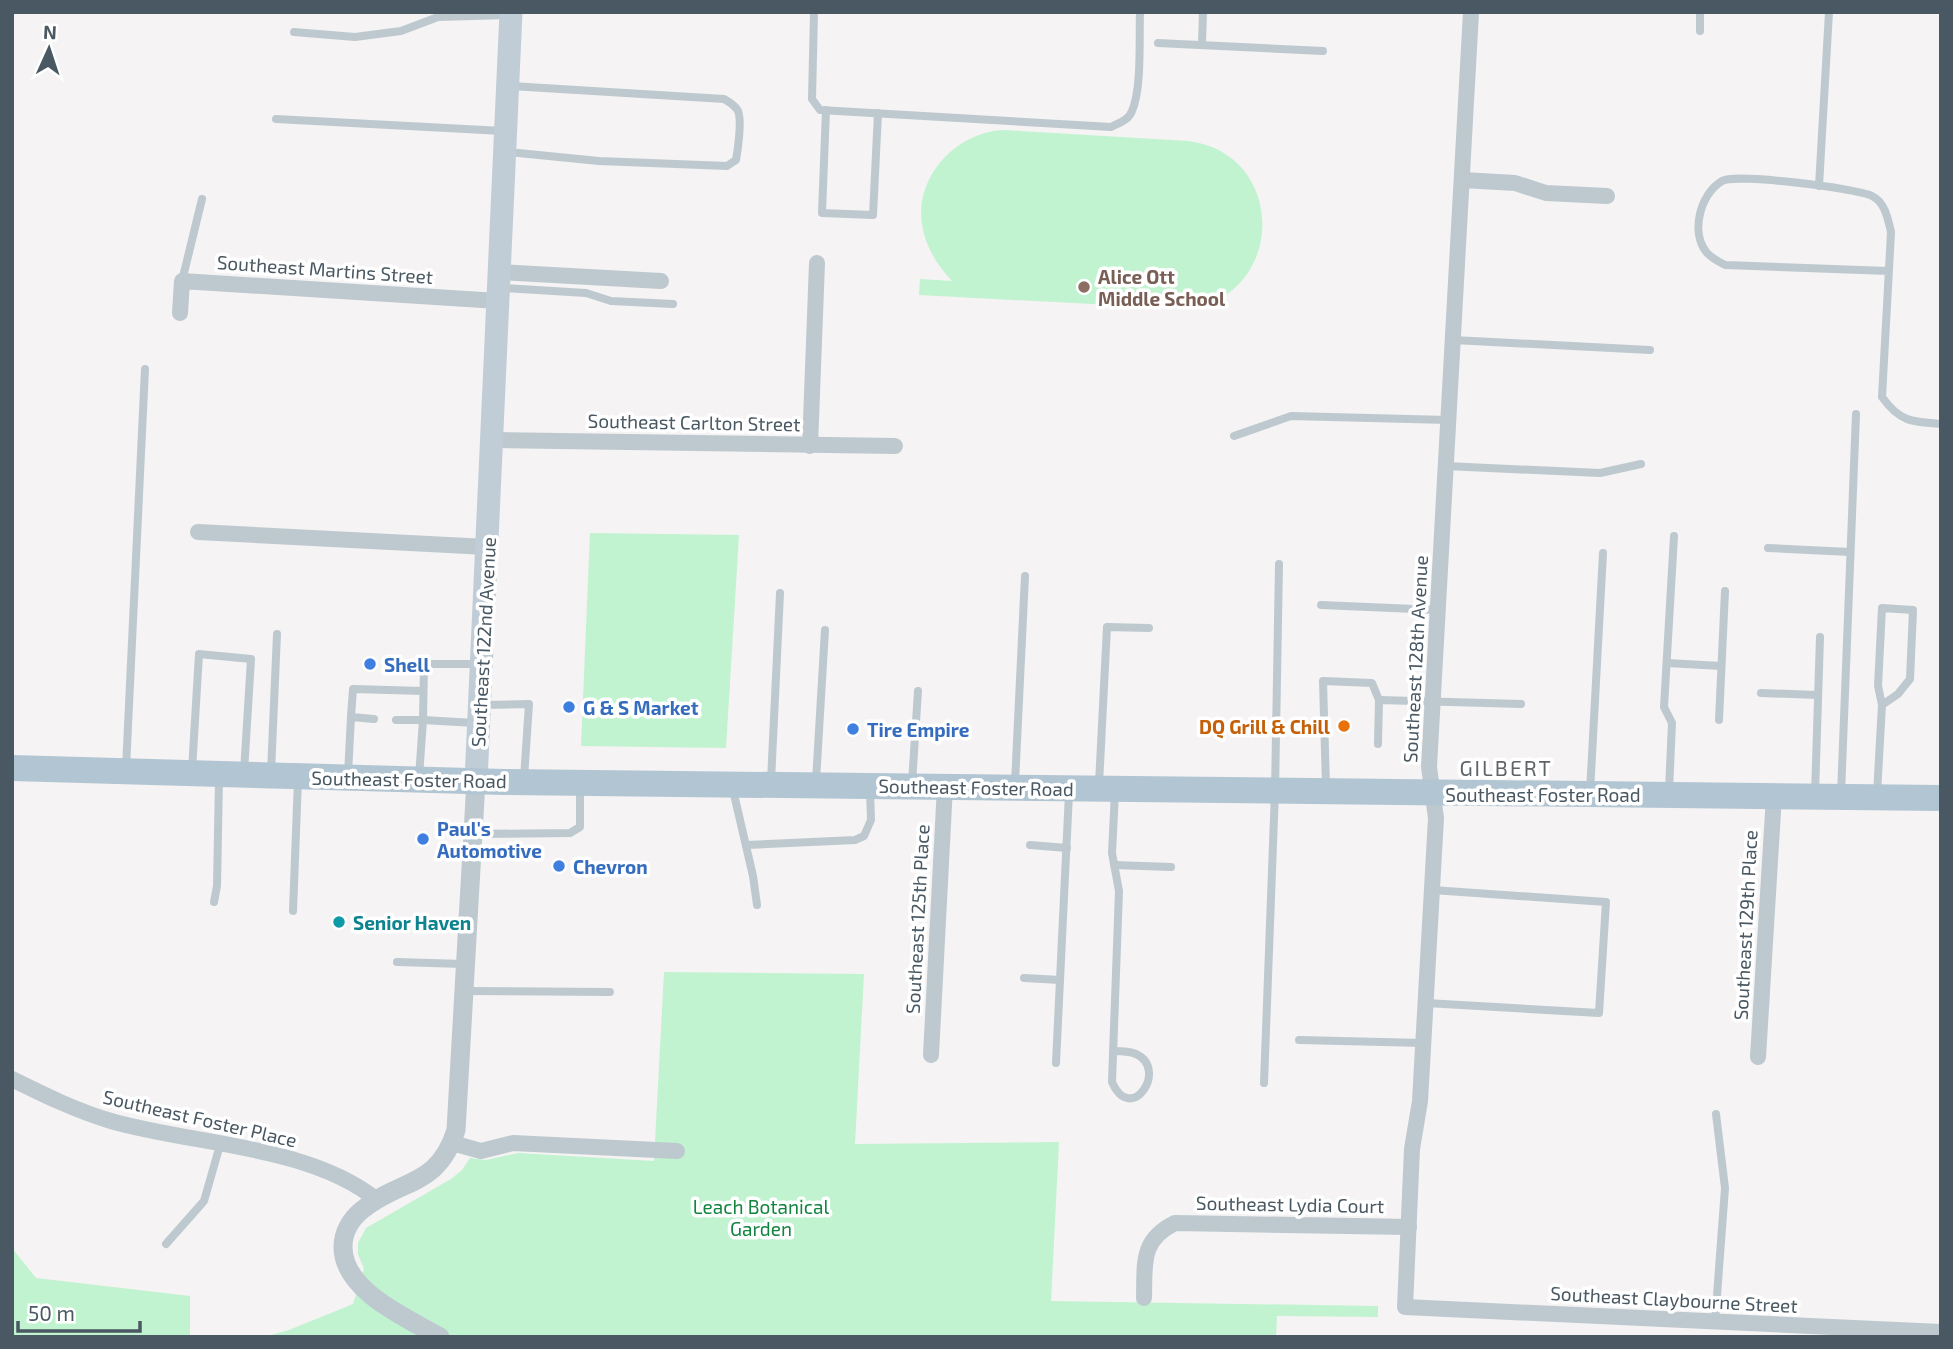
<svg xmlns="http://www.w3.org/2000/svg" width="1953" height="1349" font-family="'Exo 2',sans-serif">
	<rect width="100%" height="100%" fill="#f5f3f3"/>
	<g fill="#c1f3d0">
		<path d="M1005,130L1188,141C1287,153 1287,294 1189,309L919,295L920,279L952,281C937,265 925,246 922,224C915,175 958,131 1005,130Z"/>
		<polygon points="590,533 739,535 726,748 581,746"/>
		<polygon points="664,972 864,974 855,1144 1059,1142 1051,1301 1378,1306 1378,1317 1277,1316 1276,1337 264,1337 289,1330 353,1304 364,1269 358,1254 358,1243 366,1228 451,1179 462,1170 470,1158 486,1160 518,1153 654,1161"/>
		<polygon points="12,1248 36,1278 190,1296 190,1337 12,1337"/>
	</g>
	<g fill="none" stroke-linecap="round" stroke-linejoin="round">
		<g stroke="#bdc9cf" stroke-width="8">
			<path d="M814,12L812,99L820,110L1111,127C1119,123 1129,120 1132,111C1142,88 1139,39 1140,12"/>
			<polyline points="1700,31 1700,12"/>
			<polyline points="294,32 355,37 401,31 438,17 508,15"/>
			<polyline points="1158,43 1323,51"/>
			<polyline points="1202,45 1203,12"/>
			<polyline points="826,110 822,213 873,215 878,113"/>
			<polyline points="276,119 503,131"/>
			<path d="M508,152L599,161L727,166L736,160C738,149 742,120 738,111C735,105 729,102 724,99L511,86"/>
			<polyline points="1819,186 1829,12"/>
			<path d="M1889,271L1725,265C1719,262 1712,258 1707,253C1690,233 1700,194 1722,181C1735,173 1855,188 1872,196C1885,202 1888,219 1891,232L1882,397C1900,422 1912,422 1941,424"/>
			<polyline points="182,281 202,199"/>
			<polyline points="502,288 586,293 611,301 673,304"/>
			<polyline points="1453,340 1650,350"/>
			<polyline points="1234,436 1291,416 1448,420"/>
			<polyline points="1446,466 1600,473 1641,464"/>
			<polyline points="1768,548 1850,552"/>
			<polyline points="1321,605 1438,610"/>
			<polyline points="1667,663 1721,666"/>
			<polyline points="1761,693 1818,695"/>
			<polyline points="483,705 529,704 524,778"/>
			<polyline points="374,719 351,717 353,689 423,691"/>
			<polyline points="396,720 423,720 424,664 479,664"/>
			<polyline points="1719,720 1725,591"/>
			<polyline points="1378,744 1379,700 1521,704"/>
			<polyline points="126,768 145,369"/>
			<polyline points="192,770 199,654 251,659 244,772"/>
			<polyline points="271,772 277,634"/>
			<polyline points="348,774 351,717"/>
			<polyline points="419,777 423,720 475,723"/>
			<polyline points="771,781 780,593"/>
			<polyline points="816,781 825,630"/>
			<polyline points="912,783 918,691"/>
			<polyline points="1015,783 1025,576"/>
			<polyline points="1099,784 1107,627 1149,628"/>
			<polyline points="1326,786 1323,681 1372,683 1379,700"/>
			<polyline points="733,790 753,876 757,905"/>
			<polyline points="1669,790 1672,723 1664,707 1674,536"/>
			<polyline points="1590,792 1603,553"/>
			<polyline points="1815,794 1820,637"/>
			<polyline points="1841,794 1856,414"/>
			<polyline points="1877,794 1882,705 1878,686 1882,608 1913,610 1910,679 1898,694 1882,705"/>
			<polyline points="474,834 570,833 580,827 580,788"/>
			<polyline points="746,845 855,840 864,836 871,820 870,791"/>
			<polyline points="1030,845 1067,848"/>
			<polyline points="1114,865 1171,867"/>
			<polyline points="214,902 217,886 219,779"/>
			<polyline points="293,911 298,779"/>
			<polyline points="397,962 464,964"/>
			<polyline points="1024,978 1060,980"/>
			<polyline points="464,991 610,992"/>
			<polyline points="1426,1003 1599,1013 1606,902 1432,890"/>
			<polyline points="1299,1040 1423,1043"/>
			<path d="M1113,1051C1121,1051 1129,1051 1136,1054C1169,1069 1131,1126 1112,1082L1119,891L1112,853L1115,792"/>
			<polyline points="1056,1063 1069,793"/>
			<polyline points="1264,1083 1275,791 1279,564"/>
			<polyline points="166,1244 204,1201 220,1145"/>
			<polyline points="1715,1322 1725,1188 1716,1114"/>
		</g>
		<g stroke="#bdc9cf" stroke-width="16">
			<polyline points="1471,12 1429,767 1436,818 1420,1101 1412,1149 1405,1307 1941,1332"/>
			<polyline points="1463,180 1515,183 1546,193 1607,196"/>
			<polyline points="499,272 661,281"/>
			<polyline points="180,313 182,281 498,301"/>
			<polyline points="492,440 895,446"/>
			<polyline points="810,446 817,263"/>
			<polyline points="198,532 487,547"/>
			<polyline points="931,1055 945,786"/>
			<polyline points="1758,1057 1774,796"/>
			<path d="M12,1079C44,1095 77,1111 111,1121C194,1145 309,1145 377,1200"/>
			<polyline points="452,1143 481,1151 513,1143 677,1151"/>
			<path d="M1144,1298C1145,1264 1140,1240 1175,1223L1409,1227"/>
		</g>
		<path stroke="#bdc9cf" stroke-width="19" d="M440,1337C407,1318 343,1291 343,1247C343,1232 351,1219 362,1210C401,1178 438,1188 456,1130L476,781"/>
		<polyline stroke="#c0cdd7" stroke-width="23" points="476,781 511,12"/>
		<polyline stroke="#b2c5d2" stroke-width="26" points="12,768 504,782 1941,798"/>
	</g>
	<circle fill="#8d6e63" stroke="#fff" stroke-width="2.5" cx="1084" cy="287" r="7"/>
	<g fill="#3f7fe0" stroke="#fff" stroke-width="2.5">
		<circle cx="370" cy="664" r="7"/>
		<circle cx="569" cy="707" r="7"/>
		<circle cx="853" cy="729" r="7"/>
		<circle cx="423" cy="839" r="7"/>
		<circle cx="559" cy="866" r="7"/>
	</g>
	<circle fill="#e8710a" stroke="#fff" stroke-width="2.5" cx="1344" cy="726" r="7"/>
	<circle fill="#0f9aa8" stroke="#fff" stroke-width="2.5" cx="339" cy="922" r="7"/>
	<g text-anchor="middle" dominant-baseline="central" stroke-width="7" stroke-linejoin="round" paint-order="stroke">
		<g font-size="19" fill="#495862" stroke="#fff">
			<text transform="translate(325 269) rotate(4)">Southeast Martins Street</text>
			<text transform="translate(694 422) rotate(1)">Southeast Carlton Street</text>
			<text transform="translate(483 642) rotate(-87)">Southeast 122nd Avenue</text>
			<text transform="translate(1415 659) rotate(-87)">Southeast 128th Avenue</text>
			<text transform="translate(409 779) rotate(1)">Southeast Foster Road</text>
			<text transform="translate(976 787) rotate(1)">Southeast Foster Road</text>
			<text x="1543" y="794">Southeast Foster Road</text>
			<text transform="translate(917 919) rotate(-87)">Southeast 125th Place</text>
			<text transform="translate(1745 925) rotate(-87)">Southeast 129th Place</text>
			<text transform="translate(200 1118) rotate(13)">Southeast Foster Place</text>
			<text transform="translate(1290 1204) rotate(1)">Southeast Lydia Court</text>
			<text transform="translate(1674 1299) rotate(3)">Southeast Claybourne Street</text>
		</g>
		<g font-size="19" font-weight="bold" fill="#785e54" stroke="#fff" text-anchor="start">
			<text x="1098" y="276">Alice Ott<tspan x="1098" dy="22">Middle School</tspan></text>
		</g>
		<g font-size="19" font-weight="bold" fill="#366cbe" stroke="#fff" text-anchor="start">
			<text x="384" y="664">Shell</text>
			<text x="583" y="707">G &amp; S Market</text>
			<text x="867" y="729">Tire Empire</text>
			<text x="437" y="828">Paul's<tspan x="437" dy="22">Automotive</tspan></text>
			<text x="573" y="866">Chevron</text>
		</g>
		<g font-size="19" font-weight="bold" fill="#c56008" stroke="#fff" text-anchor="end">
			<text x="1330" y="726">DQ Grill &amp; Chill</text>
		</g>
		<g font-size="19" font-weight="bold" fill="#0d838f" stroke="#fff" text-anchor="start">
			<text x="353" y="922">Senior Haven</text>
		</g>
		<g font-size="19" fill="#138440" stroke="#fff">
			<text x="761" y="1206">Leach Botanical<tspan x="761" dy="22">Garden</tspan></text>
		</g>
		<g font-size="21" letter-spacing="2" fill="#5f6468" stroke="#fff">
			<text x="1506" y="767">GILBERT</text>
		</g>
	</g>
	<rect width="1953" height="1349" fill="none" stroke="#495862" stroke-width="28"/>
	<g transform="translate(49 49) rotate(3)" stroke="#ffffff" stroke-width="5" paint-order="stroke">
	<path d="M0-5L12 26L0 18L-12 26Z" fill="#495862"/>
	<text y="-10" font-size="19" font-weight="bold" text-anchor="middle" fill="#495862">N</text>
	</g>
	<path d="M18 1321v10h122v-10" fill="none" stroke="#495862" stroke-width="3.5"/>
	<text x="28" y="1321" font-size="21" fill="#495862" stroke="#ffffff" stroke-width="5" paint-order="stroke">50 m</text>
</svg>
